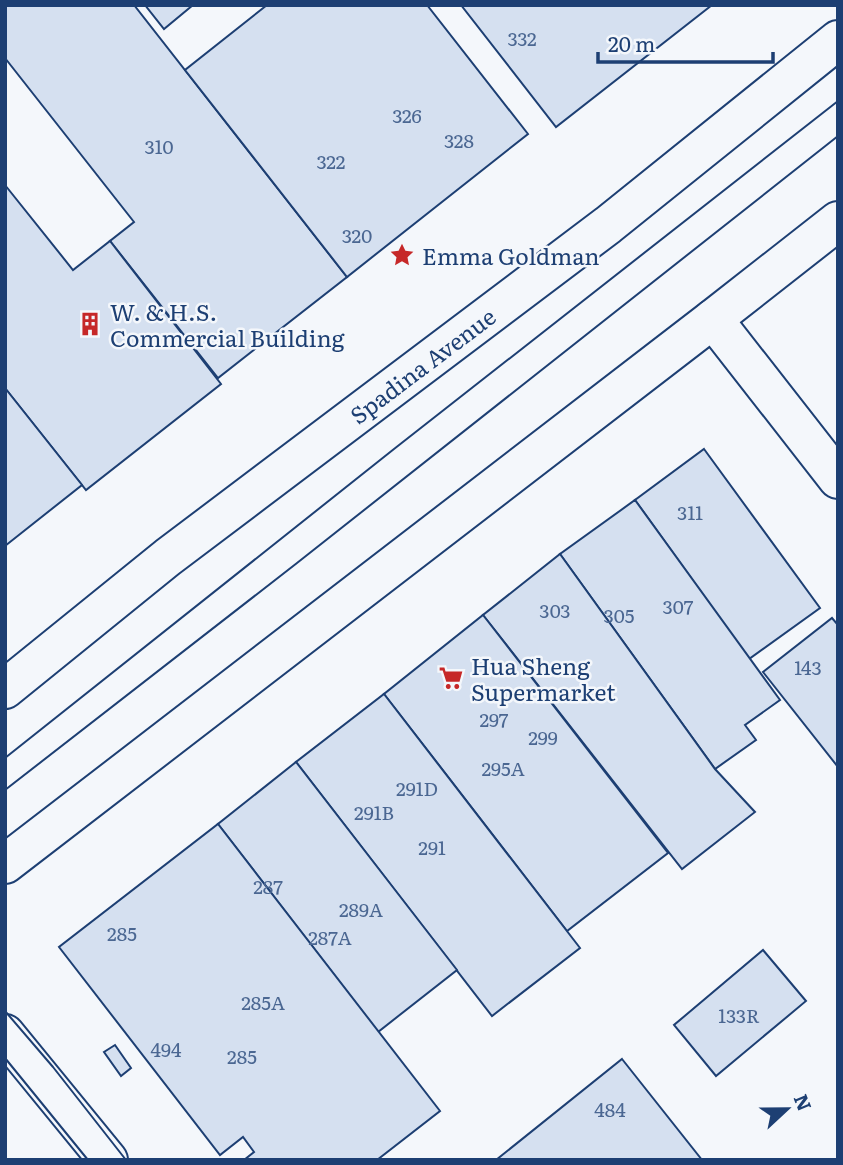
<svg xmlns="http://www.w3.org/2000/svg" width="843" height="1165" font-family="Literata,serif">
	<rect width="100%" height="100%" fill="#f4f7fb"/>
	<g fill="#d5e0f0" stroke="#1d3f73" stroke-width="2">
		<polygon points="5,5 134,5 347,277 218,378 110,241 134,222 5,58"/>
		<polygon points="145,5 193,5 164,29"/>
		<polygon points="267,5 427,5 528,134 347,277 185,70"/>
		<polygon points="461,5 712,5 556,127"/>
		<polygon points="5,185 73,270 110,241 221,384 86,490 5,388"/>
		<polygon points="5,388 82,485 5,546"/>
		<polygon points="704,449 820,608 749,659 635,500"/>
		<polygon points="635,500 780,700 745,725 756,740 715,769 560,554"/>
		<polygon points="560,554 715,769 755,812 682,869 483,615"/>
		<polygon points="483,615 668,853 567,931 384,694"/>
		<polygon points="832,618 838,625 838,767 763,672"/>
		<polygon points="384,694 580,948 492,1016 296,762"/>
		<polygon points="296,762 457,970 378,1032 218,824"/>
		<polygon points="218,824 440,1111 377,1160 244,1160 254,1152 243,1137 220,1155 59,947"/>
		<polygon points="763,950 806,1001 716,1076 674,1025"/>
		<polygon points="115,1045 131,1068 121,1076 104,1052"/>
		<polygon points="622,1059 702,1160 496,1160"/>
	</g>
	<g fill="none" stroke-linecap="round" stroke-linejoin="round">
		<g stroke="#1d3f73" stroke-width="42">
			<polyline id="street" points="713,319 838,479"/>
		</g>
		<g stroke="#1d3f73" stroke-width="42">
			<polyline id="secondary" points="5,1034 108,1160"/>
		</g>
		<g stroke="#1d3f73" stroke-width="42">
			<g id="primary">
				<polyline points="5,689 168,557 608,225 838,40"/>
				<polyline points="5,864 713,319 838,221"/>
			</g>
		</g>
		<use href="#street" stroke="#f4f7fb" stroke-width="38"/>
		<use href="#secondary" stroke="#f4f7fb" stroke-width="38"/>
		<use href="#primary" stroke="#f4f7fb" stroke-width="38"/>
		<g stroke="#1d3f73" stroke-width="2">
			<polyline points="5,758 394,449 838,101"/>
			<polyline points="5,790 297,563 838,136"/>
			<polyline points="5,1011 53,1067 126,1160"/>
			<polyline points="5,1058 88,1160"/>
		</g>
	</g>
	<defs>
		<g id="sight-bare" transform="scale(1.89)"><path d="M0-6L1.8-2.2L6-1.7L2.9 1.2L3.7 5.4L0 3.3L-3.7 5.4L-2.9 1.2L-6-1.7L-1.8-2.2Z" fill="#c62828" stroke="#f4f7fb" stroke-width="2.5" paint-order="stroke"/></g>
		<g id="building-bare" transform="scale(1.89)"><path d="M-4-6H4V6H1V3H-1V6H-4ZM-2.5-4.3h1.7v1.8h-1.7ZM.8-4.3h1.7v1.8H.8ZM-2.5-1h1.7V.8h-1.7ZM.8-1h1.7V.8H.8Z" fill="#c62828" stroke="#f4f7fb" stroke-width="2.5" paint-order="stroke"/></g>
		<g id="supermarket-bare" transform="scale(1.89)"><path d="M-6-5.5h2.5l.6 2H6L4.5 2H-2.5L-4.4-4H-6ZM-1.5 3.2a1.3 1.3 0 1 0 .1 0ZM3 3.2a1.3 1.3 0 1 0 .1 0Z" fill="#c62828" stroke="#f4f7fb" stroke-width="2.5" paint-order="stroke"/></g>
	</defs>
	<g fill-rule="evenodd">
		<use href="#sight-bare" x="402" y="255"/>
		<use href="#building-bare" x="90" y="324"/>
		<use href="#supermarket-bare" x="451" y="678"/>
	</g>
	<g text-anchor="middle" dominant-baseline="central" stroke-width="5" stroke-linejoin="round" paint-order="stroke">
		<g font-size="19" fill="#4b6792">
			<text x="522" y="38">332</text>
			<text x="407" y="115">326</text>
			<text x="459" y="140">328</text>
			<text x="159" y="146">310</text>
			<text x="331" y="161">322</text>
			<text x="357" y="235">320</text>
			<text x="690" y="512">311</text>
			<text x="678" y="606">307</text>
			<text x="555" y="610">303</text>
			<text x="619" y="615">305</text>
			<text x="808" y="667">143</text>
			<text x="494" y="719">297</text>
			<text x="543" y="737">299</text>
			<text x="503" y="768">295A</text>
			<text x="417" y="788">291D</text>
			<text x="374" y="812">291B</text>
			<text x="432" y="847">291</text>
			<text x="268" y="886">287</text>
			<text x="361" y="909">289A</text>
			<text x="122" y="933">285</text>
			<text x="330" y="937">287A</text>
			<text x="263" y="1002">285A</text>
			<text x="739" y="1015">133R</text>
			<text x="166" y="1049">494</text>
			<text x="242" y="1056">285</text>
			<text x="610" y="1109">484</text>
		</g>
		<g font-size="23" fill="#1d3f73" stroke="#f4f7fb" text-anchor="start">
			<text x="422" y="255">Emma Goldman</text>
			<text x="110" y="311">W. &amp; H.S.<tspan x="110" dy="26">Commercial Building</tspan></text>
			<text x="471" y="665">Hua Sheng<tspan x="471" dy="26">Supermarket</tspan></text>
		</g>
		<g font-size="23" fill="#1d3f73" stroke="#f4f7fb">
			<text transform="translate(422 365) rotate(-37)">Spadina Avenue</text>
		</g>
	</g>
	<rect width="843" height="1165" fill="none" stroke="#1d3f73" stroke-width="14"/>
	<g transform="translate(787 1109) rotate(68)" stroke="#f4f7fb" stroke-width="5" paint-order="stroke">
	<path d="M0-5L12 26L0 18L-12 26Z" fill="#1d3f73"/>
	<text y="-10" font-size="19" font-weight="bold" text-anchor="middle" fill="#1d3f73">N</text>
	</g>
	<path d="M598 52v10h175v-10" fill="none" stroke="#1d3f73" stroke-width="3.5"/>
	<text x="608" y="52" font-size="21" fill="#1d3f73" stroke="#f4f7fb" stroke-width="5" paint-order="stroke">20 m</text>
</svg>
